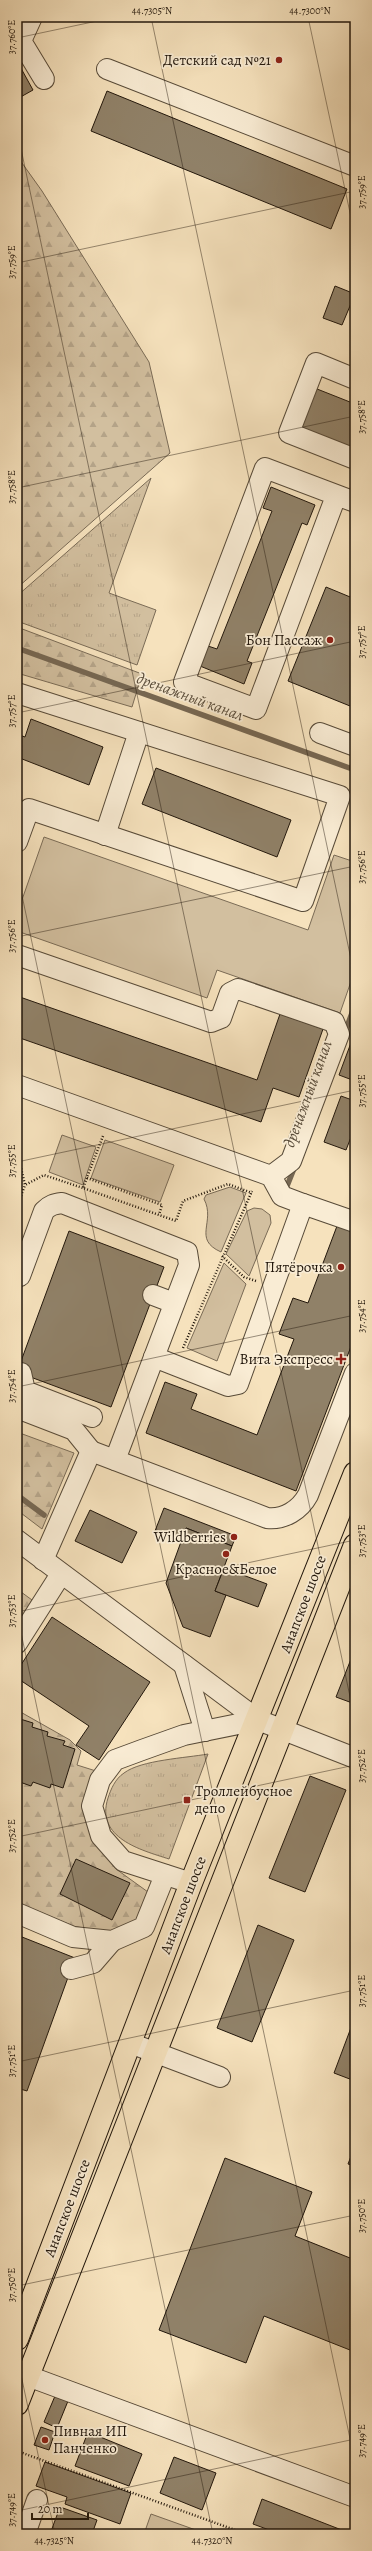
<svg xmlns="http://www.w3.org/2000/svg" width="372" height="2551" font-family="Alegreya,serif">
	<defs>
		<pattern id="grass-tufts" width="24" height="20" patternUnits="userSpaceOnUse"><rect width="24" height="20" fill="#d2bf9f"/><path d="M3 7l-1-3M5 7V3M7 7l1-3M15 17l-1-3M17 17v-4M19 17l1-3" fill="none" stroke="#b4a388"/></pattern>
		<pattern id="forest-firs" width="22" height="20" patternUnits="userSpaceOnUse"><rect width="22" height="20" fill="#d2bf9f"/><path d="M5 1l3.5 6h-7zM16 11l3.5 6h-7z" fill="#b4a388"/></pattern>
	</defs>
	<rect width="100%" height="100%" fill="#f6e2bd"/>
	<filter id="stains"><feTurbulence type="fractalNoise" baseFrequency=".005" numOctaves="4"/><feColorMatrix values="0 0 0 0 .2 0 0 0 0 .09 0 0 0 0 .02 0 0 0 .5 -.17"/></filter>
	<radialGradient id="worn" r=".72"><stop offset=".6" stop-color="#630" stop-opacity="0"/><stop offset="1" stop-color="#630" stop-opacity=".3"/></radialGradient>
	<g fill="url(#grass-tufts)" stroke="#7a6b56">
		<polygon points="151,478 109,593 156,610 137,665 17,621 17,596"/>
		<path d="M208,1754L169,1859C141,1850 95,1838 108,1798C111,1789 115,1779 124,1773C141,1760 186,1758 208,1754Z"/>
	</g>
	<g fill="url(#forest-firs)" stroke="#7a6b56">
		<polygon points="17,156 42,191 149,362 170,453 17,588"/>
		<polygon points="17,627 142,674 132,707 17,673"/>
		<polygon points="17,1432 74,1453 42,1529 17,1510"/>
		<polygon points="17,1589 32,1600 17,1626"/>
		<polygon points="17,1710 70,1740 81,1751 77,1765 96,1771 95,1843 116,1869 148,1892 137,1922 108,1933 73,1926 17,1903"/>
	</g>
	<g fill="#d2bf9f" stroke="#7a6b56">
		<polygon points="44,837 308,930 334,855 355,862 355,970 340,1013 217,970 207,998 17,931 17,914"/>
		<polygon points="62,1135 96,1147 83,1185 49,1172"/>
		<polygon points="105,1140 174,1165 160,1202 91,1178"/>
		<path d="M230,1187L246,1193L221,1252C192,1239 216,1222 204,1199L206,1195Z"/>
		<polygon points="254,1208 262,1209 270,1215 271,1223 249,1276 226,1254 247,1211"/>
		<polygon points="224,1263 246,1284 217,1361 187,1348"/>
		<polygon points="151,2514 207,2534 144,2534"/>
	</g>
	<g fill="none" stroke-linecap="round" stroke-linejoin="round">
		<g stroke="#766752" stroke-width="5.5">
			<polyline points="17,648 355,770"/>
			<polyline points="345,1032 355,1005"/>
			<polyline points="285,1191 295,1166"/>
			<polyline points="17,1495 44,1515"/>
		</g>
	</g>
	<g fill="#908168" stroke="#22170c">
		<polygon points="17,61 33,90 17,99"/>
		<polygon points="107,91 347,189 331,229 91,131"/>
		<polygon points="335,286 355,294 342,325 323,318"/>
		<polygon points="312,387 355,404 355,450 297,427"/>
		<polygon points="271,487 315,505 307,525 302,523 247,661 252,663 244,684 200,666 208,646 217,649 272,511 263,508"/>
		<polygon points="326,587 355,599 355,708 288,681"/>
		<polygon points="31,719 103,747 89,785 17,757 17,734 25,737"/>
		<polygon points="156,768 291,820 277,857 142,804"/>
		<polygon points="17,996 257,1080 280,1014 323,1029 299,1097 273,1088 261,1122 17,1037"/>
		<polygon points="355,1032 355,1081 339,1075"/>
		<polygon points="341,1096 355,1101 355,1127 346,1150 324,1142"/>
		<polygon points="337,1226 355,1232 355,1336 296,1491 146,1433 165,1382 197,1394 191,1409 257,1435 294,1339 279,1334 293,1298 308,1303"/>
		<polygon points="69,1231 164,1267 111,1407 17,1372"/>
		<polygon points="164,1508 236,1536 232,1546 186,1528 181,1542 155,1531"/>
		<polygon points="90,1510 137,1532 122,1563 75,1541"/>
		<polygon points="186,1528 232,1546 215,1591 226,1595 210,1637 183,1627 166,1583"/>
		<polygon points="224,1568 267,1584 258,1607 215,1591"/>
		<polygon points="52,1617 150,1682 99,1760 76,1745 89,1726 17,1678 17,1671"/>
		<polygon points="355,1649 355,1704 336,1697"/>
		<polygon points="17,1718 33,1723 32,1727 48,1732 47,1736 65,1741 63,1745 75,1749 63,1788 51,1784 50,1788 33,1782 31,1786 17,1781"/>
		<polygon points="310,1776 346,1790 305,1892 269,1878"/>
		<polygon points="76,1859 130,1883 112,1920 60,1894"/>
		<polygon points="258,1925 294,1940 252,2042 217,2028"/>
		<polygon points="17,1935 75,1958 27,2091 17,2088"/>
		<polygon points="355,2017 355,2081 334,2073"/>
		<polygon points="355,2146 355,2166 348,2164"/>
		<polygon points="225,2158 312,2192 295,2236 355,2260 355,2352 264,2316 246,2363 159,2330"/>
		<polygon points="55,2396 68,2401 57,2428 44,2422"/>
		<polygon points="41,2427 55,2432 49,2450 34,2445"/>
		<polygon points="88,2432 142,2454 129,2486 75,2466"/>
		<polygon points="174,2457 216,2473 202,2510 160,2493"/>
		<polygon points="45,2462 131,2493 120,2524 65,2504 67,2497 36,2486"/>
		<polygon points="262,2499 352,2534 280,2534 253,2524"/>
		<polygon points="60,2507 97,2520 92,2534 50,2534"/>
	</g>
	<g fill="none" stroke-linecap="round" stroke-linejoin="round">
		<g stroke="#574a38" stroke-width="22">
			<g id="minor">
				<polyline points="32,17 21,41 44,79"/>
				<polyline points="107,69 355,166"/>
				<polyline points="355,379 316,363 289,433 355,459"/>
				<polyline points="336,496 256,709 184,682 265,468 355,502"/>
				<polyline points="17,693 340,796 303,901 29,809 17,842"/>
				<polyline points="320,733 355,746"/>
				<polyline points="105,835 139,732"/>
				<polyline points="17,955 211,1022 221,1018 230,993 238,989 334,1022 339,1034 291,1161 271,1176"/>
				<polyline points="17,1085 271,1176 282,1196 303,1204"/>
				<path d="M20,1276L44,1211C50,1205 54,1204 62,1203L187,1252L189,1265L115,1460"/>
				<polyline points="153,1295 174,1303"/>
				<polyline points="154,1357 228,1386 238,1384 303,1204 355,1222"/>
				<polyline points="21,1373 25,1391 92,1417"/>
				<polyline points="17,1408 74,1430 91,1451"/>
				<polyline points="17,1540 258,1720 355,1758"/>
				<path d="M43,1560L91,1451L267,1518C284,1520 300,1510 308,1495L355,1373"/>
				<polyline points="17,1643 61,1574"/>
				<polyline points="184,1665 205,1731"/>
				<polyline points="191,1883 123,1861 101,1836 92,1806 100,1780 115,1760 142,1750 184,1735 258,1720"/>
				<polyline points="17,1913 73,1937 112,1941 144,1927 165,1875"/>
				<polyline points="71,1969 93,1963 112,1941"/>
				<polyline points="130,2043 220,2077"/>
				<polyline points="17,2372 355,2497"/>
				<polyline points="25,2534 37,2500"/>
			</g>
		</g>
		<g stroke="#22170c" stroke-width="24">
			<g id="highway">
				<polyline points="17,2339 191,1883 355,1473"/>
				<polyline points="17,2404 355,1545"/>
			</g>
		</g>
		<g stroke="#22170c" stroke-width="2.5" stroke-dasharray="1 2" stroke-linecap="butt">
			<polyline points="103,1136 83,1188 176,1221 183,1201 228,1184 252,1193"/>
			<polyline points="17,1151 25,1185 44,1175 83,1188"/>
			<polyline points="87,1178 162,1205 159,1215"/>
			<polyline points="17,1207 25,1185"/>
			<polyline points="222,1256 244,1277 256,1281"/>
			<polyline points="183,1348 252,1191"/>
			<polyline points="17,2451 246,2534"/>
		</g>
		<use href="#minor" stroke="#f9ecd4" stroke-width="20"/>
		<use href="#highway" stroke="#f6e2bd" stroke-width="22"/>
	</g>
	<path fill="none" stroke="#22170c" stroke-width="1" stroke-opacity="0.45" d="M151,17L355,978M308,17L355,236M17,38L116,17M17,130L355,1720M17,263L355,191M17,488L355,416M17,713L355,641M17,872L355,2462M17,937L355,866M17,1162L355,1090M17,1387L355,1315M17,1612L355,1540M17,1614L213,2534M17,1837L355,1765M17,2062L355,1990M17,2286L355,2215M17,2356L55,2534M17,2511L355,2439"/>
	<g fill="#8f2418" stroke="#f9ecd4" stroke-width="1.5">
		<circle cx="279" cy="60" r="4"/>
		<circle cx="330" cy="640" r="4"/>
		<circle cx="341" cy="1267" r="4"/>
		<path d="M339 1353h4v4h4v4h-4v4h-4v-4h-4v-4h4z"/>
		<circle cx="234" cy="1537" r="4"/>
		<circle cx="226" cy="1554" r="4"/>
		<rect x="183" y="1796" width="8" height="8" rx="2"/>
		<circle cx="45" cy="2440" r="4"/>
	</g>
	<g text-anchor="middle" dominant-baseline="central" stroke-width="3.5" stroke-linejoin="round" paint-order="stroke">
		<g font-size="15" fill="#22170c" stroke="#f9ecd4" text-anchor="end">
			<text x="271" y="60">Детский сад №21</text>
			<text x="322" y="640">Бон Пассаж</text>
			<text x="333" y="1267">Пятёрочка</text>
			<text x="333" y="1359">Вита Экспресс</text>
			<text x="226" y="1537">Wildberries</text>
			<text x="226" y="1569" text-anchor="middle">Красное&amp;Белое</text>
			<text x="195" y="1791" text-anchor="start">Троллейбусное<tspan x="195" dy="17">депо</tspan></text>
			<text x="53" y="2431" text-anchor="start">Пивная ИП<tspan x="53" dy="17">Панченко</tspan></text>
		</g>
		<g font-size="15" fill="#22170c" stroke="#f9ecd4">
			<text transform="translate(303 1604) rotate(-69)">Анапское шоссе</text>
			<text transform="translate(183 1905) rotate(-69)">Анапское шоссе</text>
			<text transform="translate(67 2208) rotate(-69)">Анапское шоссе</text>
		</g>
		<g font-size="16" font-style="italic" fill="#5a4d3b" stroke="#f9ecd4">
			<text transform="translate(190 697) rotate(20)">дренажный канал</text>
			<text transform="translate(308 1094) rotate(-70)">дренажный канал</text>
		</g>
	</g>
	<rect width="372" height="2551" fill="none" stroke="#f6e2bd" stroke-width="44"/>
	<path d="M32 2513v6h56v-6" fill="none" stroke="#22170c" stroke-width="2"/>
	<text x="38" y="2513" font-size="12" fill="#22170c" stroke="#f9ecd4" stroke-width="3" paint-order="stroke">20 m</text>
	<rect x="22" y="22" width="328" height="2507" fill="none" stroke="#22170c" stroke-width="1.5"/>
	<g font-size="10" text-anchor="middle" fill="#22170c">
		<text x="152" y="14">44.7305°N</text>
		<text x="310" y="14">44.7300°N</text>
		<text transform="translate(11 37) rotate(-90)" y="4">37.760°E</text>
		<text transform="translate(361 192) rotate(-90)" y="4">37.759°E</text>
		<text transform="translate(11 262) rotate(-90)" y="4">37.759°E</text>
		<text transform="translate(361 417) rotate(-90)" y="4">37.758°E</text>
		<text transform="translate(11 487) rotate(-90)" y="4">37.758°E</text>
		<text transform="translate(361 642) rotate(-90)" y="4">37.757°E</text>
		<text transform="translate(11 711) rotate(-90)" y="4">37.757°E</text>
		<text transform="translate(361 867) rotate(-90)" y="4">37.756°E</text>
		<text transform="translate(11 936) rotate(-90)" y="4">37.756°E</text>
		<text transform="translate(361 1091) rotate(-90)" y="4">37.755°E</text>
		<text transform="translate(11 1161) rotate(-90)" y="4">37.755°E</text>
		<text transform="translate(361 1316) rotate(-90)" y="4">37.754°E</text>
		<text transform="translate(11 1386) rotate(-90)" y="4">37.754°E</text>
		<text transform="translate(361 1541) rotate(-90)" y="4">37.753°E</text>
		<text transform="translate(11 1611) rotate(-90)" y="4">37.753°E</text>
		<text transform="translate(361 1766) rotate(-90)" y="4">37.752°E</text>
		<text transform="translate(11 1836) rotate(-90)" y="4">37.752°E</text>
		<text transform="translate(361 1991) rotate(-90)" y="4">37.751°E</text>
		<text transform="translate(11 2061) rotate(-90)" y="4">37.751°E</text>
		<text transform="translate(361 2216) rotate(-90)" y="4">37.750°E</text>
		<text transform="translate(11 2285) rotate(-90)" y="4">37.750°E</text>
		<text transform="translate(361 2441) rotate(-90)" y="4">37.749°E</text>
		<text transform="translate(11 2510) rotate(-90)" y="4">37.749°E</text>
		<text x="54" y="2544">44.7325°N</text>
		<text x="212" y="2544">44.7320°N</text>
	</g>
	<rect width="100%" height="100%" filter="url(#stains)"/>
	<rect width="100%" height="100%" fill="url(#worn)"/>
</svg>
